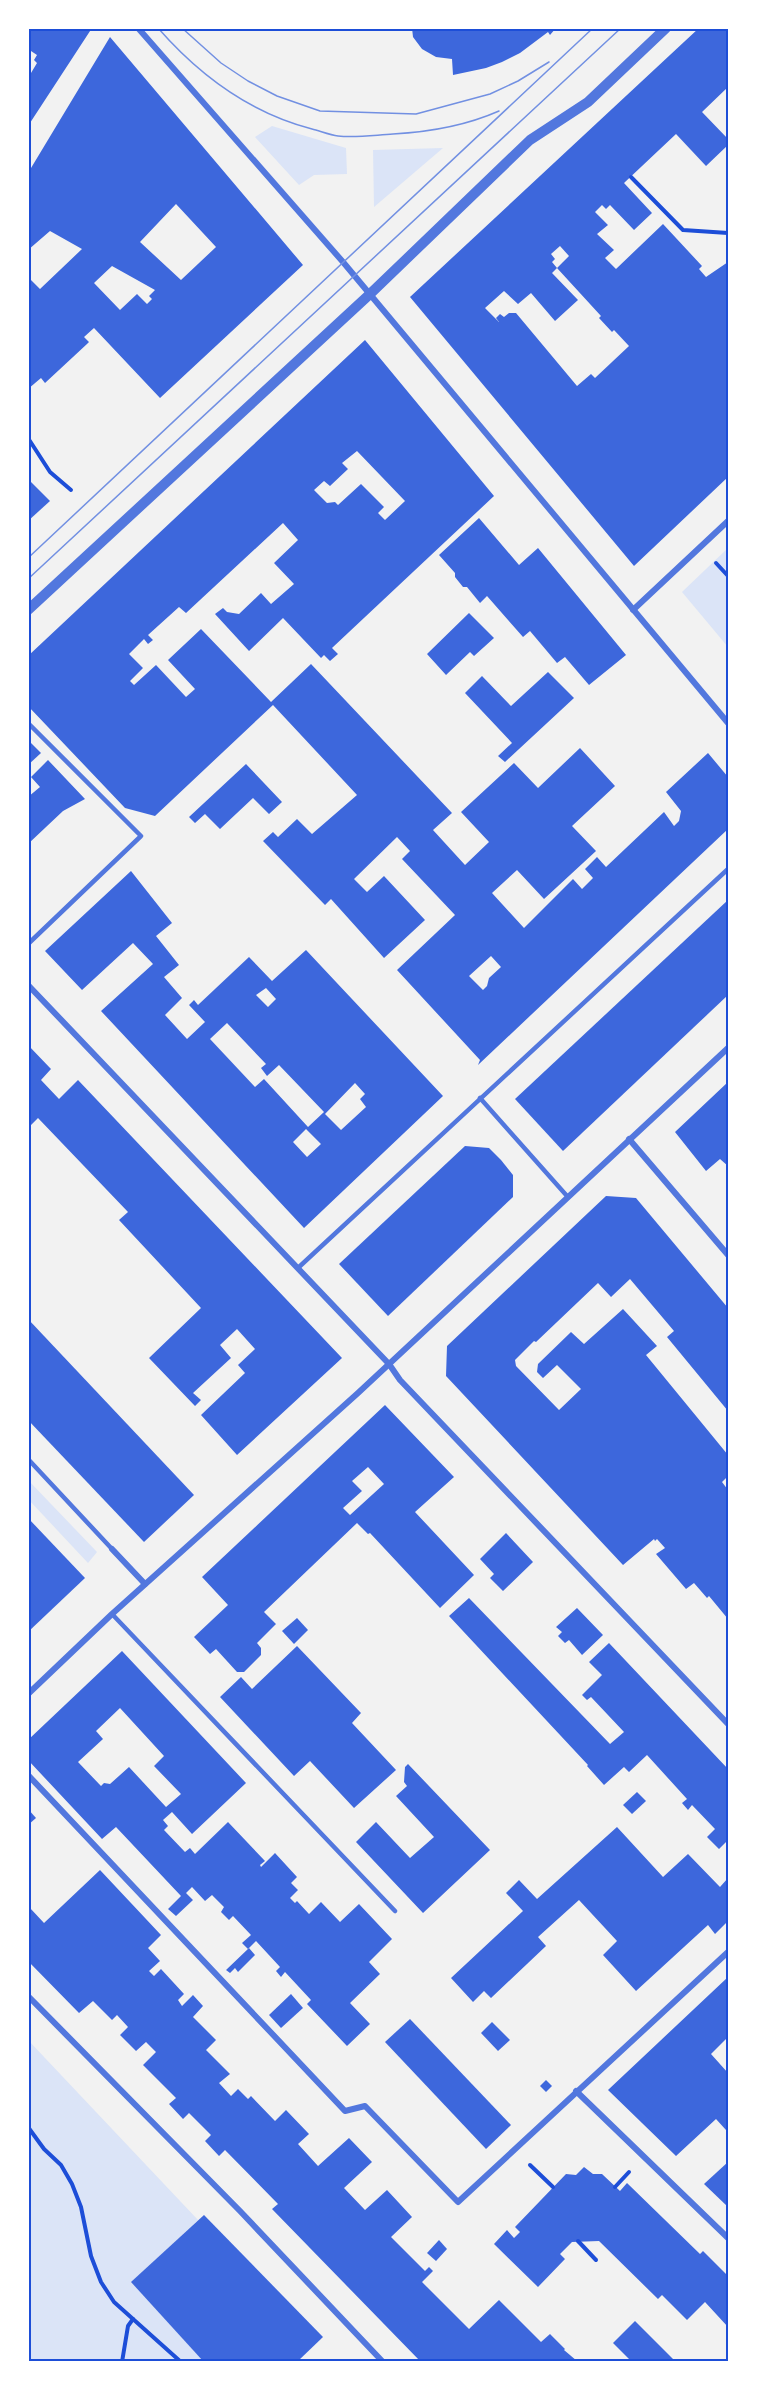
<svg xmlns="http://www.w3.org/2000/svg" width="757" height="2390" font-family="'Open Sans',sans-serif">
	<rect width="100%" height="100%" fill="#f2f2f2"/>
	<g fill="#dbe4f7">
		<polygon points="272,126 346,148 347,174 314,175 299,185 255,137"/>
		<polygon points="443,148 374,207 373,150"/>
		<polygon points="728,548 728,647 682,592"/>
		<polygon points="28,1480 97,1552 88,1563 29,1500"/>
		<polygon points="28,2040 198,2220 132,2282 203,2361 29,2361"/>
	</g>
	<g fill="#3d67dc" fill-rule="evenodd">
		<polygon points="28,28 92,28 28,126 28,78 37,63 34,60 37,55 28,49"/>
		<polygon points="412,28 556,28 550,35 548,32 520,53 502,62 486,68 453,75 452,59 436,57 422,49 413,37"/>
		<path d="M699,28H728V87L702,112L728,139V145L706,166L676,134L624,183L652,213L634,230L610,205L606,209L602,205L595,212L608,225L597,234L614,250L605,258L616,269L663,224L702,266L699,269L706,277L728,262V477L634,566L410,297ZM560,246L569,256L557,268L601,316L599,318L612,332L614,330L629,346L595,378L591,374L577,386L516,313H509L504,317L500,314L496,318L499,322L485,308L504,291L518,304L531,293L555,321L578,300L552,273L557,268L552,262L555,259L551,254Z"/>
		<path d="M110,37L303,265L160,398L94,328L84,337L89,342L87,344L45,383L41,378L28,389V277L40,289L82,249L50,231L28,250V173ZM176,204L216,247L181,280L140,242ZM112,266L155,290L149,296L152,299L147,304L137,294L120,310L94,283Z"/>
		<path d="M365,340L494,496L332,648L338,654L330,661L324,655L321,658L283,618L249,651L215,614L223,608L227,612L239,614L261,593L271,604L294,584L274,563L298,540L283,523L186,613L179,607L148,635L153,640L148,644L144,639L129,654L143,668L130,681L134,685L156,665L186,697L195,689L168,660L201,629L271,702L311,664L452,813L433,830L465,865L489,842L461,812L514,763L538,788L580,748L615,786L572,826L596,851L544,899L517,870L492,893L524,928L573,879L582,889L593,878L585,869L597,857L606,867L664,812L674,826L679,821L681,811L666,792L708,753L728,777V829L478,1065L480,1060L397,970L455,915L402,859L410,851L397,837L354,879L367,892L384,876L425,920L384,958L331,899L325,905L263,841L273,832L278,837L297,819L312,834L357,795L273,705L155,816L125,808L28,706V656ZM357,451L405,501L385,520L378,513L384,507L361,484L338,505L335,502L327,503L314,490L324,481L330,486L348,469L342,463ZM491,956L501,967L489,978L487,986L483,990L469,976Z"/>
		<polygon points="28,479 50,501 28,521"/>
		<polygon points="479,518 519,565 538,548 626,655 589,685 565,657 557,663 530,631 523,637 487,596 480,603 467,587 463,587 455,577 455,573 439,555"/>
		<polygon points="469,613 494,638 474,656 470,652 446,675 427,654"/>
		<polygon points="548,672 574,698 505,762 498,756 512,743 465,693 482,676 511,706"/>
		<polygon points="28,740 41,753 28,765"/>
		<polygon points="48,760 85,799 63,811 28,844 28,797 40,787 31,777"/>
		<polygon points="246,764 282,802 269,814 253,798 220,829 205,814 195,823 189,817"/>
		<path d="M131,871L172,923L156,936L179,965L164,977L182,998L165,1015L187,1039L205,1022L189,1005L194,1000L198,1005L249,957L272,981L306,950L443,1096L304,1228L101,1011L153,964L133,943L82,990L45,951ZM266,988L276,999L268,1007L256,995ZM227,1023L266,1064L261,1068L267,1076L279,1065L324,1112L308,1127L264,1079L255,1087L210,1039ZM355,1083L365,1094L360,1099L366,1107L341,1130L325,1114ZM306,1129L321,1144L307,1157L293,1142Z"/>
		<polygon points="728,900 728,995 563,1151 515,1099"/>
		<polygon points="28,1045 51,1069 41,1080 59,1099 78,1080 342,1358 237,1455 201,1415 245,1373 238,1365 255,1349 237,1329 220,1345 231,1358 193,1393 201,1400 195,1406 149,1358 201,1308 119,1220 128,1212 38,1118 28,1128"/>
		<polygon points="728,1082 728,1166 720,1159 706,1171 675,1132"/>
		<polygon points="465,1146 489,1148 501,1160 513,1175 513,1197 388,1316 339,1264"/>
		<polygon points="606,1196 636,1198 728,1308 728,1411 667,1337 674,1331 630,1279 611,1297 598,1283 536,1342 534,1341 515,1360 516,1366 559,1410 581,1389 557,1365 543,1378 537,1372 538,1364 571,1332 584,1344 623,1309 657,1346 646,1355 728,1455 728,1476 722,1482 728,1490 728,1619 709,1596 707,1598 694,1583 686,1589 656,1554 665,1548 657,1539 655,1541 654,1539 623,1565 446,1376 447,1346"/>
		<polygon points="28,1319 194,1495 144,1542 28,1420"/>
		<path d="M385,1405L454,1477L415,1512L474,1575L440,1608L370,1533L368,1534L357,1523L264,1612L276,1624L257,1643L261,1648V1655L244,1672H237L216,1649L210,1654L194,1637L228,1605L202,1577ZM368,1467L384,1484L350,1515L343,1508L362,1491L352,1481Z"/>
		<polygon points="28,1518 85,1578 28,1632"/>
		<polygon points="506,1533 533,1562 503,1591 490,1578 494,1574 480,1559"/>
		<polygon points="469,1598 610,1744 624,1732 591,1697 587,1700 582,1695 602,1675 589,1662 609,1643 728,1769 728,1840 719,1849 707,1837 715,1829 692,1805 688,1810 682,1803 687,1799 647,1755 629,1772 624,1767 604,1785 587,1766 588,1765 449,1616"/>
		<polygon points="577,1608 603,1635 582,1655 569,1640 565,1643 558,1636 562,1632 556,1627"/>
		<polygon points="297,1618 308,1630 294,1644 282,1631"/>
		<polygon points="297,1646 361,1713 352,1723 396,1770 354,1808 310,1761 294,1776 220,1697 241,1677 252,1689"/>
		<path d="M122,1651L246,1783L192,1834L172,1812L163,1820L168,1826L164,1830L185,1852L190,1848L195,1854L228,1822L265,1861L260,1865L261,1867L275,1853L297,1877L291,1883L298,1890L290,1898L295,1903L297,1901L309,1914L321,1902L340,1922L359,1904L392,1939L369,1962L380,1974L350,2003L370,2024L347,2046L307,2004L311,2000L285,1972L281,1977L276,1971L280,1967L256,1941L248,1949L242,1943L251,1935L233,1916L229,1920L221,1912L224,1907L212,1895L205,1901L192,1887L186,1893L193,1900L176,1916L168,1909L181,1896L116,1827L102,1839L28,1760V1740ZM120,1708L164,1756L154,1766L181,1794L166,1807L129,1767L110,1784L104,1783L101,1786L78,1762L103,1739L96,1731Z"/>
		<polygon points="408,1764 490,1850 423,1913 356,1842 376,1822 410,1858 434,1837 396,1796 407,1786 404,1782 405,1767"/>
		<polygon points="637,1792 646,1801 632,1814 623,1805"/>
		<polygon points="28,1809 36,1818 28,1825"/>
		<polygon points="617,1827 663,1877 688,1854 720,1887 728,1878 728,1921 715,1934 708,1925 636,1991 603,1955 617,1941 579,1900 538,1937 546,1946 491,1998 484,1991 473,2002 451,1978 523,1911 506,1893 519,1880 537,1899"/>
		<polygon points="100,1870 161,1935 148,1948 160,1961 149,1971 154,1976 161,1969 184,1994 178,2000 182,2006 193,1995 203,2006 193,2017 216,2040 206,2050 230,2074 219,2083 231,2096 238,2089 248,2099 251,2096 275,2121 286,2110 309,2134 298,2144 318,2166 349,2138 372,2162 344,2188 365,2210 387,2190 412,2217 391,2237 425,2271 429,2267 433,2271 422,2282 469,2329 499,2300 541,2342 550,2334 565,2349 564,2350 577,2361 420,2361 272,2209 278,2204 225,2150 219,2156 205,2141 211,2135 189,2113 183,2119 169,2104 176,2098 143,2065 156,2052 146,2042 136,2051 120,2035 128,2027 117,2015 112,2020 93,2001 79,2013 28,1961 28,1909 30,1908 44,1923"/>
		<polygon points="249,1948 255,1955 238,1972 235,1968 230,1973 226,1970"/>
		<polygon points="728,1977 728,2037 711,2054 728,2073 728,2127 726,2130 716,2119 676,2156 608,2090"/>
		<polygon points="291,1994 303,2008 281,2028 269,2015"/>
		<polygon points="410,2019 511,2125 486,2149 385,2042"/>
		<polygon points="492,2022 510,2040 498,2051 481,2033"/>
		<polygon points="546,2080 552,2086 546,2092 540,2086"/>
		<polygon points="728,2162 728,2207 704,2184"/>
		<polygon points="584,2167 593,2174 602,2174 620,2191 627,2183 700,2254 703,2251 728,2276 728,2327 705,2302 687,2320 662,2295 658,2299 599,2241 572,2242 560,2254 565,2259 538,2287 494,2244 507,2230 514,2238 520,2232 515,2227 566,2174 576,2175"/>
		<polygon points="204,2215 323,2337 298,2361 203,2361 131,2282"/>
		<polygon points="439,2240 447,2249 436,2261 427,2253"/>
		<polygon points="635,2321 675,2361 631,2361 613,2343"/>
	</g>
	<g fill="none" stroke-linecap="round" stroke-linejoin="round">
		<g stroke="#1d4ed8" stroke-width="4">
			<polyline points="631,177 683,230 728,233"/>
			<polyline points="28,438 50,472 71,490"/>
			<polyline points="716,563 728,576"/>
			<polyline points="28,2127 44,2149 61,2165 72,2184 81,2207 91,2256 101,2282 114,2302 181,2362"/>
			<polyline points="530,2165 553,2187"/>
			<polyline points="615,2187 629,2172"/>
			<polyline points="578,2241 596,2260"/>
			<polyline points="122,2362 128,2326 133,2319"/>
		</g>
		<g stroke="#5277de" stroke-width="4.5">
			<polyline points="28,723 141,836 28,944"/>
			<polyline points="480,1098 567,1196"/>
			<polyline points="299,1267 728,869"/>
			<polyline points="28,1459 112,1549"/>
			<polyline points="112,1614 395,1911"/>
		</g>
		<g stroke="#5277de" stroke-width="6">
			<polyline points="138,28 343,262 728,723"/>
			<polyline points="633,610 728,521"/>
			<polyline points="28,985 389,1364 400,1380 728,1724"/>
			<polyline points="629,1139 728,1255"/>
			<polyline points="112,1549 145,1584"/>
			<polyline points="28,1694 112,1614 358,1393 728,1048"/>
			<polyline points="28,1775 345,2111 365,2106 458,2202 728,1952"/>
			<polyline points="28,1996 240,2211 383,2362"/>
			<polyline points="576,2091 728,2238"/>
		</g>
		<polyline stroke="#5277de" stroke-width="10" points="28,610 370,294 530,140 588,102 666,28"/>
		<g stroke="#7290e2" stroke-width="1.5">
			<path d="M158,28C200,76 250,113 312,129C320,131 330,135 338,136C356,138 375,135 393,134C430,132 465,126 499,111"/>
			<polyline points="182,28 221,63 248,81 277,96 320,111 416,114 490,94 518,81 549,62"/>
			<polyline points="28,558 593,28"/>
			<polyline points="28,579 621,28"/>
		</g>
	</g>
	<rect width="757" height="2390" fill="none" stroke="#ffffff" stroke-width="60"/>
	<rect x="30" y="30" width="697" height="2330" fill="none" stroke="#1d4ed8" stroke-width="2"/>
</svg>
